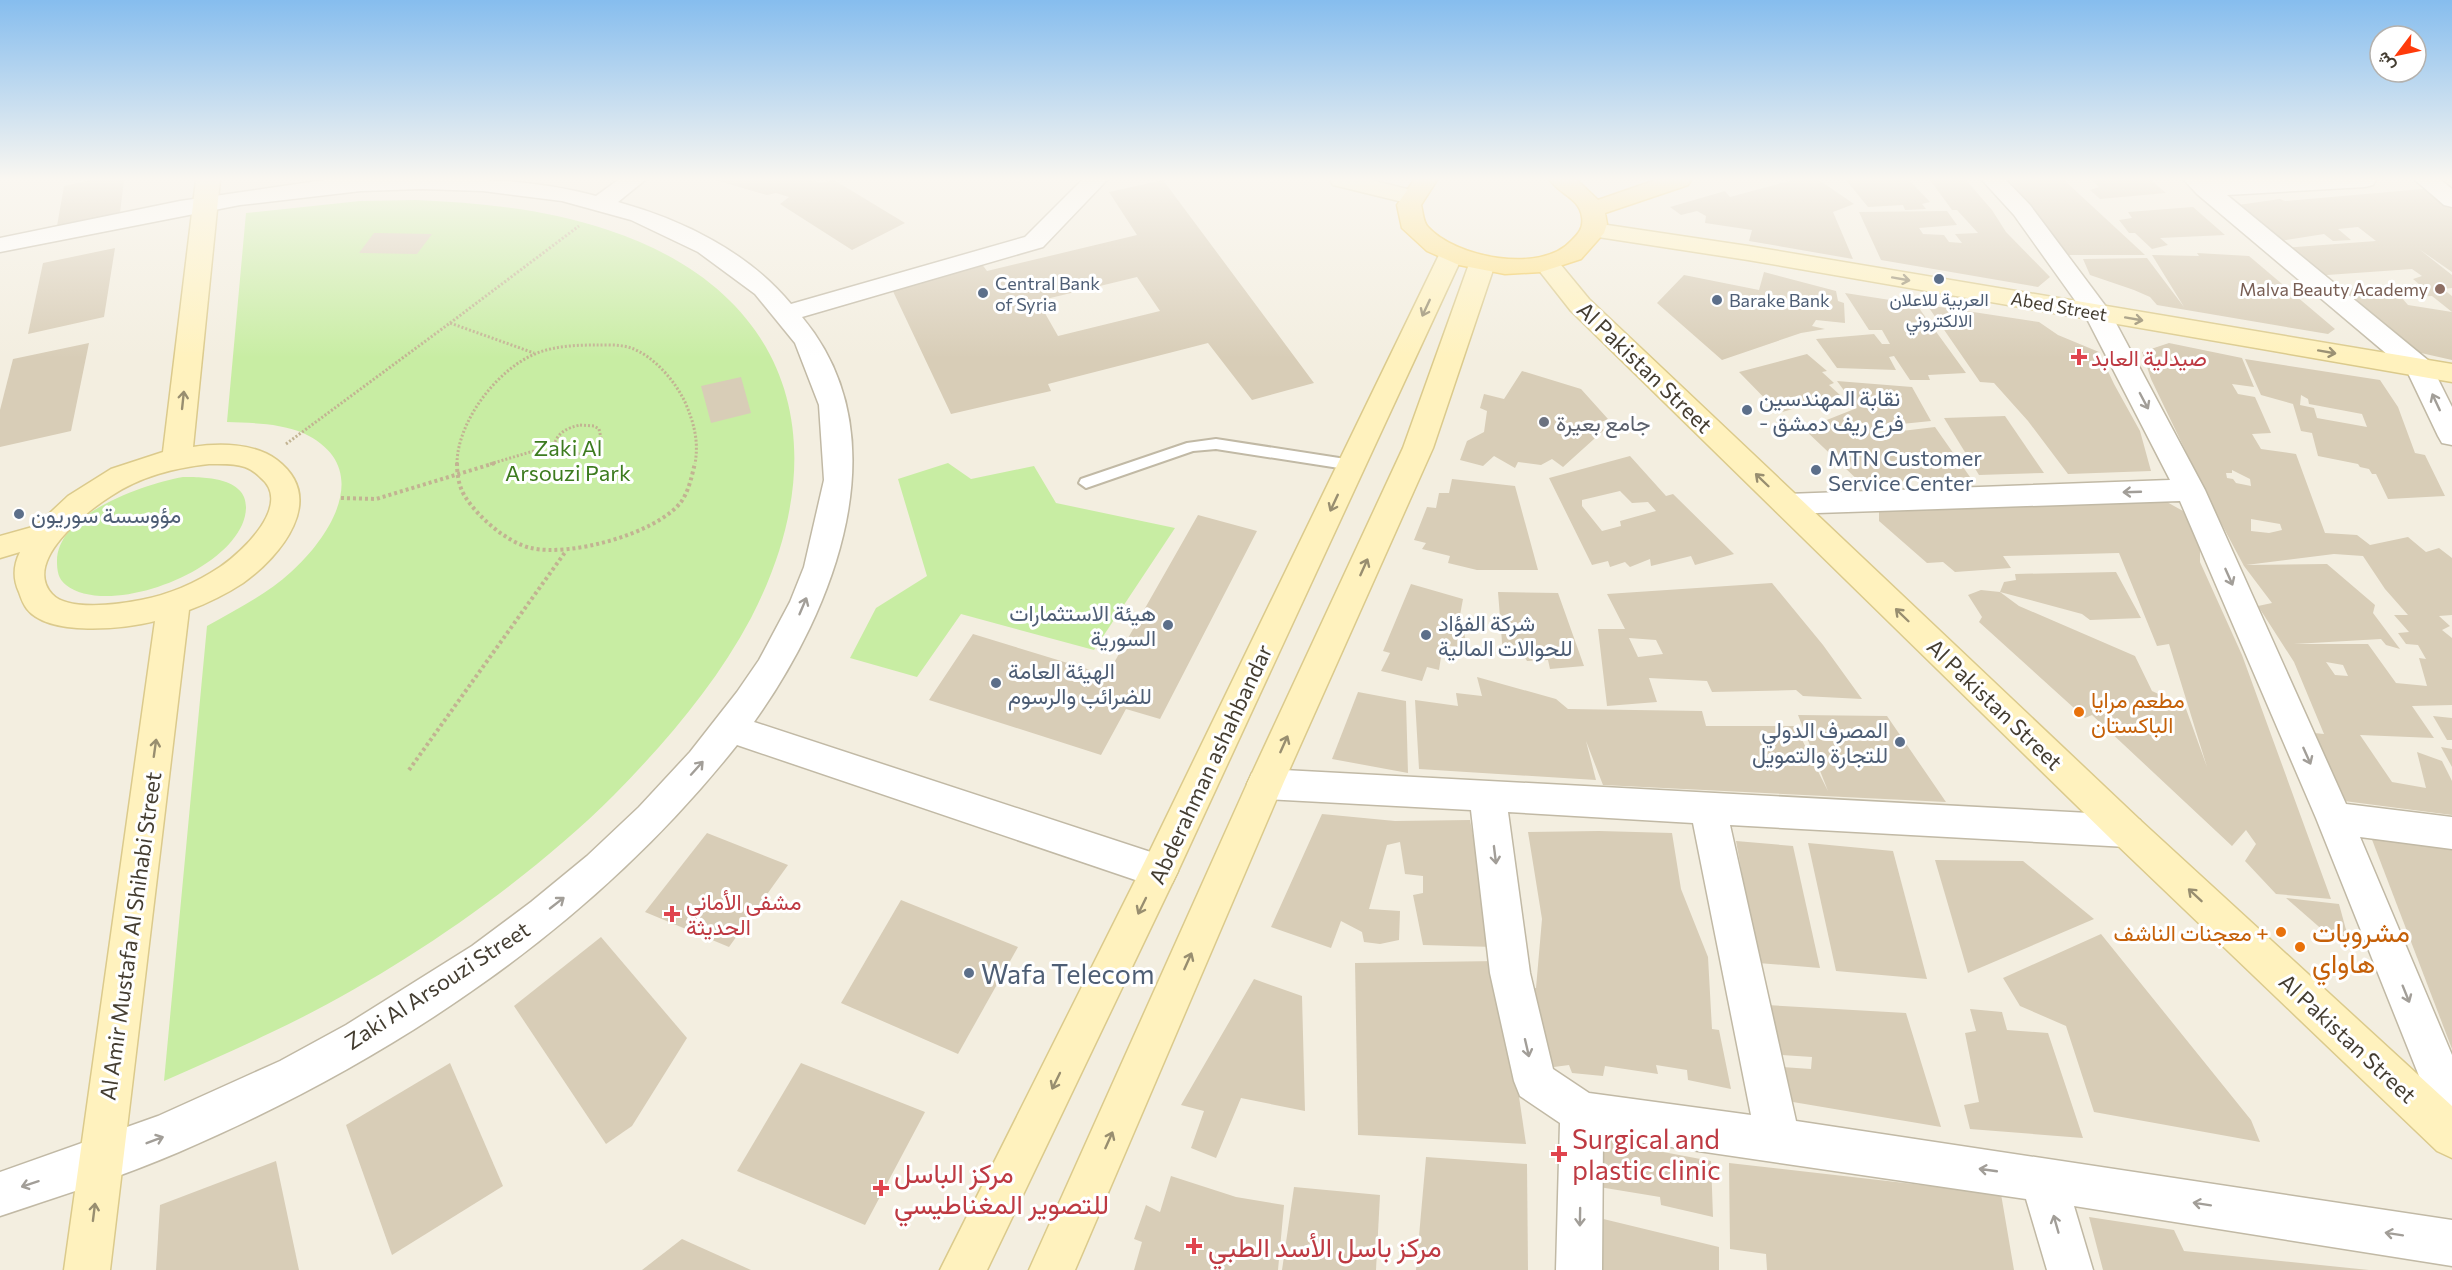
<svg xmlns="http://www.w3.org/2000/svg" width="2452" height="1270" font-family="Commissioner,Vazirmatn,sans-serif">
	<rect width="100%" height="100%" fill="#f3eee0"/>
	<g fill="#c8eda3">
		<path d="M416,200C481,203 546,209 608,230C796,292 838,450 751,618C716,684 666,742 614,795C522,887 388,978 270,1033C235,1050 200,1065 164,1081L207,626C236,610 267,594 291,572C333,534 374,466 303,433C280,423 252,423 227,422L246,213L360,201Z"/>
		<polygon points="948,463 971,479 1034,466 1056,503 1175,528 1094,650 961,614 917,677 850,658 876,608 927,576 898,479"/>
		<path d="M183,477C203,477 246,477 246,507C246,566 111,620 66,585C58,579 57,570 57,561C57,513 145,484 183,477Z"/>
	</g>
	<g fill="#d8cdb7" fill-rule="evenodd">
		<polygon points="90,180 124,180 120,213 57,226 64,186"/>
		<polygon points="715,180 811,180 820,183 834,180 905,223 852,250 780,204 789,197 776,193 767,195"/>
		<path d="M1163,180L1314,383L1252,400L1208,343L1048,384L1051,391L951,414L890,285L981,263L987,271L1137,235L1109,192ZM1137,277L1160,311L1058,336L1038,301Z"/>
		<polygon points="1793,180 1819,180 1854,204 1833,212 1853,259 1749,241 1752,230 1705,223 1706,216 1697,211 1681,215 1670,207 1725,191 1730,197"/>
		<polygon points="1846,180 1909,180 1930,202 1922,204 1926,209 1905,210 1903,205 1868,207"/>
		<polygon points="1930,180 1966,180 1992,210 2006,232 2050,277 2038,287 1881,260 1859,212 1947,211 1957,225 1919,228 1923,234 1944,235 1949,242 1962,243 1955,234 1978,233 1957,210 1952,210"/>
		<polygon points="2009,180 2064,180 2145,255 2069,255"/>
		<polygon points="2092,180 2151,180 2166,193 2100,199 2090,190 2099,187"/>
		<polygon points="2434,188 2452,200 2452,272 2419,249 2452,275 2452,288 2443,289 2452,296 2452,312 2432,296 2401,297 2408,305 2452,312 2452,360 2399,348 2331,290 2416,284 2430,294 2413,279 2422,276 2412,269 2313,276 2281,248 2376,241 2358,227 2338,229 2351,240 2333,241 2324,234 2273,242 2238,205 2280,199 2285,201"/>
		<polygon points="2193,207 2225,235 2160,238 2168,245 2152,249 2135,233 2129,233 2119,220 2132,218 2128,212"/>
		<polygon points="374,233 432,234 417,254 359,253"/>
		<polygon points="115,248 104,317 28,334 43,263"/>
		<polygon points="2197,253 2249,256 2335,329 2328,334 2157,305 2150,297 2134,290 2090,275 2083,259 2147,258 2184,307 2152,255 2199,256"/>
		<polygon points="1764,272 1836,291 1838,301 1844,303 1845,323 1816,320 1812,326 1825,329 1801,333 1722,360 1657,303 1684,275 1759,290"/>
		<polygon points="1845,293 1916,304 1966,373 1928,375 1930,380 1910,380 1894,356 1889,357 1896,370 1837,368 1816,339 1874,334 1882,344 1890,344 1882,330 1869,330"/>
		<polygon points="1927,305 2039,322 2058,335 2099,352 2114,384 2140,431 2151,471 2068,474 2028,421 1994,383 1980,382"/>
		<polygon points="89,343 71,431 0,447 0,410 13,359"/>
		<path d="M2169,343L2242,358L2254,387L2232,384L2238,394L2255,397L2271,433L2252,434L2261,449L2296,454L2325,533L2357,535L2370,545L2408,537L2426,552L2439,548L2452,558V615L2439,616L2450,626L2442,630L2452,638V705L2412,706L2434,738L2360,735L2392,782L2426,788L2417,752L2442,761L2452,781V815L2344,801L2314,733L2324,734L2294,662L2258,606L2272,603L2244,566L2212,506L2151,379L2142,352ZM2232,470L2250,479L2251,486L2236,483L2233,479L2227,478L2226,473H2232ZM2251,519L2280,524L2282,530L2269,533L2251,531ZM2334,554L2363,556L2385,589L2408,615H2394L2409,632L2398,633L2406,644L2418,645L2426,659L2419,658L2427,686L2396,683L2368,644H2294L2381,639L2386,645L2400,649L2373,613L2375,605L2327,564L2246,565ZM2326,662L2343,665L2348,676L2335,675Z"/>
		<polygon points="1807,354 1827,371 1822,372 1834,383 1829,385 1840,395 1779,413 1739,372"/>
		<path d="M2245,359L2380,380L2398,407L2415,453L2425,455L2445,496L2388,499L2376,474H2372L2369,469L2360,467L2358,464L2318,456L2312,433L2301,431L2293,404L2261,395ZM2301,395L2308,399L2309,404L2362,414L2367,427L2317,418L2314,408L2300,405Z"/>
		<polygon points="1522,371 1581,389 1608,419 1597,424 1604,430 1563,467 1552,459 1541,465 1518,462 1515,468 1494,456 1483,466 1460,460 1467,441 1484,432 1487,411 1480,408 1484,394 1504,399"/>
		<polygon points="741,377 751,413 711,423 701,386"/>
		<polygon points="1837,381 1912,387 1931,421 1872,427 1877,434 1935,427 1970,477 1862,484 1804,429 1857,408"/>
		<polygon points="2005,416 2044,473 1979,475 1944,418"/>
		<path d="M1630,456L1666,496L1673,494L1734,554L1695,565L1691,556L1651,566L1650,559L1630,567L1625,562L1610,567L1608,561L1592,565L1549,478ZM1620,491L1632,503L1648,502L1656,511L1620,521L1621,526L1602,531L1582,506V500Z"/>
		<polygon points="1452,479 1515,486 1538,570 1477,570 1448,563 1450,556 1422,549 1426,543 1414,540 1427,507 1436,508 1439,493 1449,493"/>
		<polygon points="2165,501 2183,511 2194,531 2200,550 2200,562 2242,655 2331,899 2276,894 2245,861 2256,844 2246,830 2232,846 2092,715 2085,718 1979,622 1982,617 1968,595 1981,590 2000,592 2019,606 2135,656 2152,691 2185,706 2207,767 2169,644 2157,646 2119,553 2003,556 2011,568 1955,572 1943,562 1927,563 1879,521 1879,511"/>
		<polygon points="1198,515 1257,531 1160,719 1126,709 1101,755 929,700 973,634 1107,675"/>
		<polygon points="2116,572 2141,618 2090,620 2082,614 2000,592 2004,582 2016,580 2015,574"/>
		<path d="M1772,583L1823,645L1862,699L1803,696L1796,690L1712,692L1707,681L1649,678L1657,702L1607,706L1598,629H1625L1607,594ZM1629,638L1656,640L1663,654L1638,657Z"/>
		<polygon points="1411,584 1463,599 1460,615 1468,650 1443,644 1439,670 1427,667 1422,681 1381,671 1390,653 1383,651"/>
		<polygon points="1498,592 1558,593 1584,666 1550,669 1548,660 1527,661 1524,656 1503,655"/>
		<polygon points="1477,677 1556,699 1568,709 1702,711 1706,726 1795,726 1828,791 1798,715 1887,716 1946,802 1603,785 1586,741 1596,780 1419,769 1415,700 1458,706 1456,693 1482,696"/>
		<polygon points="1358,692 1406,701 1408,773 1332,759"/>
		<polygon points="2433,716 2452,718 2452,740 2447,740"/>
		<polygon points="2441,747 2452,749 2452,767"/>
		<polygon points="1322,814 1395,821 1470,820 1494,947 1423,945 1413,895 1423,893 1423,876 1405,874 1400,842 1387,845 1369,909 1400,911 1399,940 1380,944 1364,942 1362,932 1341,921 1331,948 1271,927"/>
		<polygon points="1599,831 1672,833 1681,889 1708,957 1712,1029 1719,1030 1731,1089 1688,1080 1687,1070 1656,1065 1658,1074 1605,1066 1603,1076 1572,1073 1569,1065 1554,1067 1531,1046 1520,987 1536,988 1542,919 1528,832"/>
		<polygon points="707,833 788,865 729,947 645,912"/>
		<polygon points="2371,837 2452,844 2452,1049"/>
		<polygon points="1736,841 1793,846 1820,968 1758,963"/>
		<polygon points="1808,843 1893,851 1927,979 1836,971"/>
		<polygon points="1935,860 2023,861 2094,919 1968,973"/>
		<polygon points="2286,898 2339,904 2351,948 2341,946"/>
		<polygon points="901,900 1018,947 958,1054 841,1003"/>
		<polygon points="2101,934 2251,1120 2260,1142 2094,1112 2066,1026 2020,1006 2003,978"/>
		<polygon points="601,937 687,1038 632,1126 606,1144 514,1006"/>
		<polygon points="1499,961 1526,1144 1358,1135 1355,963"/>
		<polygon points="1254,979 1302,996 1305,1111 1241,1098 1216,1158 1191,1148 1204,1111 1181,1105"/>
		<polygon points="1767,1005 1906,1013 1941,1127 1787,1101 1782,1067 1811,1069 1812,1057 1766,1054"/>
		<polygon points="1970,1009 2002,1012 2007,1030 2048,1033 2083,1138 1970,1129 1964,1105 1979,1102 1965,1033 1976,1031"/>
		<polygon points="450,1063 503,1186 392,1255 346,1125"/>
		<polygon points="801,1063 925,1112 865,1225 737,1171"/>
		<polygon points="1592,1135 1657,1146 1658,1151 1711,1161 1713,1217 1661,1205 1660,1197 1593,1186"/>
		<polygon points="1426,1157 1527,1164 1528,1270 1416,1270"/>
		<polygon points="276,1161 299,1270 156,1270 160,1205"/>
		<polygon points="1729,1163 2001,1194 2014,1270 1767,1270 1766,1254 1730,1249"/>
		<polygon points="1171,1176 1236,1197 1284,1205 1278,1270 1134,1270 1142,1242 1134,1239 1146,1205 1160,1212"/>
		<polygon points="1294,1187 1380,1195 1376,1270 1282,1270"/>
		<polygon points="1591,1216 1719,1247 1719,1270 1594,1270"/>
		<polygon points="2089,1217 2174,1230 2184,1251 2369,1270 2103,1270"/>
		<polygon points="682,1239 751,1270 642,1270"/>
	</g>
	<g fill="none" stroke-linecap="round" stroke-linejoin="round">
		<g stroke="#c1b9a5" stroke-width="4">
			<polygon id="service" points="1216,439 1352,460 1359,465 1352,470 1216,449 1193,451 1086,488 1079,483 1081,479 1187,443"/>
		</g>
		<g stroke="#c1b9a5" stroke-width="3">
			<g id="minor">
				<path d="M324,180C415,180 508,172 596,196L618,180H645L618,202C683,220 748,252 791,304L1025,237L1082,180H1107L1043,247L802,317C903,438 834,610 754,722L1172,859L1178,871L1172,883L1159,888L737,745C592,928 393,1060 179,1152C121,1177 60,1196 0,1216V1172L158,1116L280,1061L346,1025L472,946L531,902L587,856L639,807L690,752L737,692L759,660L790,602L804,567L824,480L819,405L795,343L755,294L698,252L631,220L562,201L483,191L422,189L361,191L240,205L0,252V238L180,201Z"/>
				<polygon points="1982,180 2006,180 2030,205 2110,312 2205,490 2346,804 2452,817 2452,849 2360,837 2452,1055 2452,1127 2437,1121 2316,818 2180,501 1787,514 1776,511 1772,504 1776,497 1787,494 2170,480 2084,313 2014,215"/>
				<polygon points="2184,180 2376,180 2373,185 2365,187 2227,195 2429,361 2452,407 2452,445 2442,443 2438,436 2407,371 2197,194"/>
				<polygon points="2415,180 2441,180 2452,189 2452,207 2444,205"/>
				<path d="M1265,769L2127,815L2140,820L2146,831L2140,842L2127,847L1730,825L1796,1121L2452,1220V1266L2074,1206L2093,1270H2047L2026,1199L1603,1137L1602,1270H1556L1560,1123L1520,1096L1514,1081L1490,973L1471,810L1265,799L1252,795L1247,784L1252,773ZM1508,812L1693,823L1751,1115L1589,1093L1553,1069L1530,973Z"/>
			</g>
		</g>
		<g stroke="#dbca8c" stroke-width="3">
			<g id="secondary">
				<path d="M196,180H220L193,447C219,443 255,443 277,460C328,499 281,556 243,583C226,594 208,603 189,610L110,1270H64L155,621C125,629 49,637 27,609C23,604 21,598 19,592C13,579 13,566 20,552L0,558V536L36,526L68,496L111,469L163,452ZM209,464C220,464 234,463 245,467C251,469 256,473 260,477C294,504 242,552 220,567C196,583 168,595 141,600C120,604 68,612 52,594C22,561 87,511 111,496C141,476 174,468 209,464Z"/>
				<polygon points="1330,180 1371,180 1419,192 1423,197 1419,202 1411,204 1333,185"/>
				<polygon points="1594,223 1748,246 2452,364 2452,382 1748,260 1585,235 1582,230 1585,225"/>
				<polygon points="1451,248 1460,250 1463,255 1178,871 987,1270 940,1270 1146,859 1439,255 1442,250"/>
				<polygon points="1482,256 1491,259 1495,264 1433,448 1283,784 1075,1270 1029,1270 1247,784 1403,448 1469,264 1473,259"/>
				<polygon points="1547,256 1556,259 1589,299 2140,820 2452,1106 2452,1158 2437,1151 2114,842 1571,311 1534,264 1538,259"/>
			</g>
		</g>
		<g stroke="#f1c850" stroke-width="3">
			<path id="primary" d="M1414,180H1437L1421,205C1423,212 1423,222 1428,227C1456,258 1541,274 1571,241C1578,234 1584,228 1582,217C1580,198 1559,194 1550,180H1577L1598,200L1656,180H1691L1688,185L1605,213L1607,224L1604,233L1581,259L1541,272L1505,274L1459,265L1427,251L1402,228L1397,205Z"/>
		</g>
		<g stroke="#c2b392" stroke-width="3" stroke-dasharray="2 2" stroke-linecap="butt">
			<polyline points="450,323 579,226"/>
			<path d="M580,425L594,426L599,429L601,438C590,453 567,463 554,445C558,432 567,428 580,425Z"/>
			<polyline points="286,444 450,323 534,353"/>
			<path d="M457,464C457,421 499,366 540,352C557,346 577,345 595,345C606,345 620,344 631,348C654,356 675,381 685,402C694,423 699,441 695,464"/>
			<polyline points="490,464 554,445"/>
		</g>
		<g stroke="#c2b392" stroke-width="4" stroke-dasharray="3 3" stroke-linecap="butt">
			<path d="M457,463C457,475 459,488 466,498C479,518 508,543 531,548C570,557 656,534 681,502C689,491 692,475 695,463"/>
			<polyline points="341,498 376,499 495,463"/>
			<polyline points="409,770 566,551"/>
		</g>
		<use href="#service" fill="#fff" fill-rule="evenodd"/>
		<use href="#minor" fill="#fff" fill-rule="evenodd"/>
		<use href="#secondary" fill="#fff2be" fill-rule="evenodd"/>
		<use href="#primary" fill="#ffe48d" fill-rule="evenodd"/>
	</g>
	<defs><path id="oneway-shaft" d="M-6 0H5M1.5-3L5.5 0L1.5 3" fill="none" stroke-width="1.6" stroke-linecap="round" stroke-linejoin="round" transform="scale(1.5)"/></defs>
	<g stroke="#988e70">
		<use href="#oneway-shaft" transform="translate(1901 279) rotate(10)"/>
		<use href="#oneway-shaft" transform="translate(1426 308) rotate(115)"/>
		<use href="#oneway-shaft" transform="translate(2134 319) rotate(10)"/>
		<use href="#oneway-shaft" transform="translate(2327 352) rotate(10)"/>
		<use href="#oneway-shaft" transform="translate(183 400) rotate(-84)"/>
		<use href="#oneway-shaft" transform="translate(1762 480) rotate(-136)"/>
		<use href="#oneway-shaft" transform="translate(1334 503) rotate(115)"/>
		<use href="#oneway-shaft" transform="translate(1364 567) rotate(-66)"/>
		<use href="#oneway-shaft" transform="translate(1902 615) rotate(-136)"/>
		<use href="#oneway-shaft" transform="translate(1284 744) rotate(-66)"/>
		<use href="#oneway-shaft" transform="translate(155 748) rotate(-82)"/>
		<use href="#oneway-shaft" transform="translate(2195 895) rotate(-137)"/>
		<use href="#oneway-shaft" transform="translate(1142 906) rotate(116)"/>
		<use href="#oneway-shaft" transform="translate(1188 961) rotate(-66)"/>
		<use href="#oneway-shaft" transform="translate(1056 1081) rotate(116)"/>
		<use href="#oneway-shaft" transform="translate(1109 1140) rotate(-66)"/>
		<use href="#oneway-shaft" transform="translate(94 1212) rotate(-83)"/>
	</g>
	<g stroke="#a29e98">
		<use href="#oneway-shaft" transform="translate(2144 401) rotate(62)"/>
		<use href="#oneway-shaft" transform="translate(2436 402) rotate(-115)"/>
		<use href="#oneway-shaft" transform="translate(2132 492) rotate(178)"/>
		<use href="#oneway-shaft" transform="translate(2229 577) rotate(66)"/>
		<use href="#oneway-shaft" transform="translate(803 606) rotate(-67)"/>
		<use href="#oneway-shaft" transform="translate(2307 756) rotate(66)"/>
		<use href="#oneway-shaft" transform="translate(697 768) rotate(-48)"/>
		<use href="#oneway-shaft" transform="translate(1495 855) rotate(83)"/>
		<use href="#oneway-shaft" transform="translate(557 903) rotate(-38)"/>
		<use href="#oneway-shaft" transform="translate(2406 994) rotate(68)"/>
		<use href="#oneway-shaft" transform="translate(1527 1048) rotate(77)"/>
		<use href="#oneway-shaft" transform="translate(155 1140) rotate(-21)"/>
		<use href="#oneway-shaft" transform="translate(1988 1170) rotate(-172)"/>
		<use href="#oneway-shaft" transform="translate(30 1184) rotate(162)"/>
		<use href="#oneway-shaft" transform="translate(2202 1204) rotate(-171)"/>
		<use href="#oneway-shaft" transform="translate(1580 1217) rotate(91)"/>
		<use href="#oneway-shaft" transform="translate(2056 1224) rotate(-106)"/>
		<use href="#oneway-shaft" transform="translate(2394 1234) rotate(-171)"/>
	</g>
	<linearGradient id="sky" x2="0" y2="1"><stop stop-color="#86bdee"/><stop offset="0.5" stop-color="#faf7f1"/><stop offset="1" stop-color="#faf7f1" stop-opacity="0"/></linearGradient>
	<rect width="2452" height="358" fill="url(#sky)"/>
	<g fill="#5c6f8a" stroke="#fff" stroke-width="2">
		<circle cx="1939" cy="279" r="6"/>
		<circle cx="983" cy="293" r="6"/>
		<circle cx="1717" cy="300" r="6"/>
		<circle cx="1747" cy="410" r="6"/>
		<circle cx="1816" cy="470" r="6"/>
		<circle cx="19" cy="514" r="6"/>
		<circle cx="1168" cy="625" r="6"/>
		<circle cx="1426" cy="635" r="6"/>
		<circle cx="996" cy="683" r="6"/>
		<circle cx="1900" cy="742" r="6"/>
		<circle cx="969" cy="973" r="6"/>
	</g>
	<circle fill="#8d6e63" stroke="#fff" stroke-width="2" cx="2440" cy="289" r="6"/>
	<g fill="#e0444e" stroke="#fff" stroke-width="2">
		<path d="M2076 348h6v6h6v6h-6v6h-6v-6h-6v-6h6z"/>
		<path d="M669 905h6v6h6v6h-6v6h-6v-6h-6v-6h6z"/>
		<path d="M1556 1145h6v6h6v6h-6v6h-6v-6h-6v-6h6z"/>
		<path d="M878 1179h6v6h6v6h-6v6h-6v-6h-6v-6h6z"/>
		<path d="M1191 1237h6v6h6v6h-6v6h-6v-6h-6v-6h6z"/>
	</g>
	<circle fill="#6b7280" stroke="#fff" stroke-width="2" cx="1544" cy="422" r="6"/>
	<g fill="#e8710a" stroke="#fff" stroke-width="2">
		<circle cx="2079" cy="712" r="6"/>
		<circle cx="2281" cy="932" r="6"/>
		<circle cx="2300" cy="947" r="6"/>
	</g>
	<g text-anchor="middle" dominant-baseline="central" stroke-width="6" stroke-linejoin="round" paint-order="stroke">
		<g font-size="18" fill="#4e5e75" stroke="#fff" text-anchor="start">
			<text x="995" y="283">Central Bank<tspan x="995" dy="21">of Syria</tspan></text>
			<text x="1939" y="299" text-anchor="middle">العربية للاعلان<tspan x="1939" dy="21">الالكتروني</tspan></text>
			<text x="1729" y="300">Barake Bank</text>
		</g>
		<g font-size="18" fill="#785e54" stroke="#fff" text-anchor="end">
			<text x="2428" y="289">Malva Beauty Academy</text>
		</g>
		<g font-size="18" fill="#443d31" stroke="#fff">
			<text transform="translate(2059 306) rotate(10)">Abed Street</text>
		</g>
		<g font-size="22" fill="#be3a42" stroke="#fff" text-anchor="start">
			<text x="2091" y="357">صيدلية العابد</text>
			<text x="686" y="901">مشفى الأماني<tspan x="686" dy="25">الحديثة</tspan></text>
		</g>
		<g font-size="22" fill="#443d31" stroke="#fff">
			<text transform="translate(1645 367) rotate(44)">Al Pakistan Street</text>
			<text transform="translate(1995 704) rotate(44)">Al Pakistan Street</text>
			<text transform="translate(1210 764) rotate(-65)">Abderahman ashahbandar</text>
			<text transform="translate(130 936) rotate(-82)">Al Amir Mustafa Al Shihabi Street</text>
			<text transform="translate(437 985) rotate(-33)">Zaki Al Arsouzi Street</text>
			<text transform="translate(2348 1038) rotate(43)">Al Pakistan Street</text>
		</g>
		<g font-size="22" fill="#4e5e75" stroke="#fff" text-anchor="start">
			<text x="1759" y="397">نقابة المهندسين<tspan x="1759" dy="25">- فرع ريف دمشق</tspan></text>
			<text x="1828" y="457">MTN Customer<tspan x="1828" dy="25">Service Center</tspan></text>
			<text x="31" y="514">مؤوسسة سوريون</text>
			<text x="1156" y="612" text-anchor="end">هيئة الاستثمارات<tspan x="1156" dy="25">السورية</tspan></text>
			<text x="1438" y="622">شركة الفؤاد<tspan x="1438" dy="25">للحوالات المالية</tspan></text>
			<text x="1008" y="670">الهيئة العامة<tspan x="1008" dy="25">للضرائب والرسوم</tspan></text>
			<text x="1888" y="729" text-anchor="end">المصرف الدولي<tspan x="1888" dy="25">للتجارة والتمويل</tspan></text>
		</g>
		<g font-size="22" fill="#5b616d" stroke="#fff" text-anchor="start">
			<text x="1556" y="422">جامع بعيرة</text>
		</g>
		<g font-size="22" fill="#3d7b1f" stroke="#fff">
			<text x="568" y="447">Zaki Al<tspan x="568" dy="25">Arsouzi Park</tspan></text>
		</g>
		<g font-size="22" fill="#c56008" stroke="#fff" text-anchor="start">
			<text x="2091" y="699">مطعم مرايا<tspan x="2091" dy="25">الباكستان</tspan></text>
			<text x="2269" y="932" text-anchor="end">معجنات الناشف +</text>
		</g>
		<g font-size="27" fill="#c56008" stroke="#fff" text-anchor="start">
			<text x="2312" y="931">مشروبات<tspan x="2312" dy="31">هاواي</tspan></text>
		</g>
		<g font-size="27" fill="#4e5e75" stroke="#fff" text-anchor="start">
			<text x="981" y="973">Wafa Telecom</text>
		</g>
		<g font-size="27" fill="#be3a42" stroke="#fff" text-anchor="start">
			<text x="1572" y="1138">Surgical and<tspan x="1572" dy="31">plastic clinic</tspan></text>
			<text x="894" y="1172">مركز الباسل<tspan x="894" dy="31">للتصوير المغناطيسي</tspan></text>
			<text x="1208" y="1246">مركز باسل الأسد الطبي</text>
		</g>
	</g>
	<g transform="translate(2398 54) rotate(238)"><circle r="28" fill="#ffffff" stroke="#b4b1ad" stroke-width="1.5"/>
	<path d="M0-4.5L10 22L0 15L-10 22Z" fill="#ff3b0b"/>
	<text y="-9" font-size="16" font-weight="bold" text-anchor="middle" fill="#443d31">ش</text>
	</g>
</svg>
